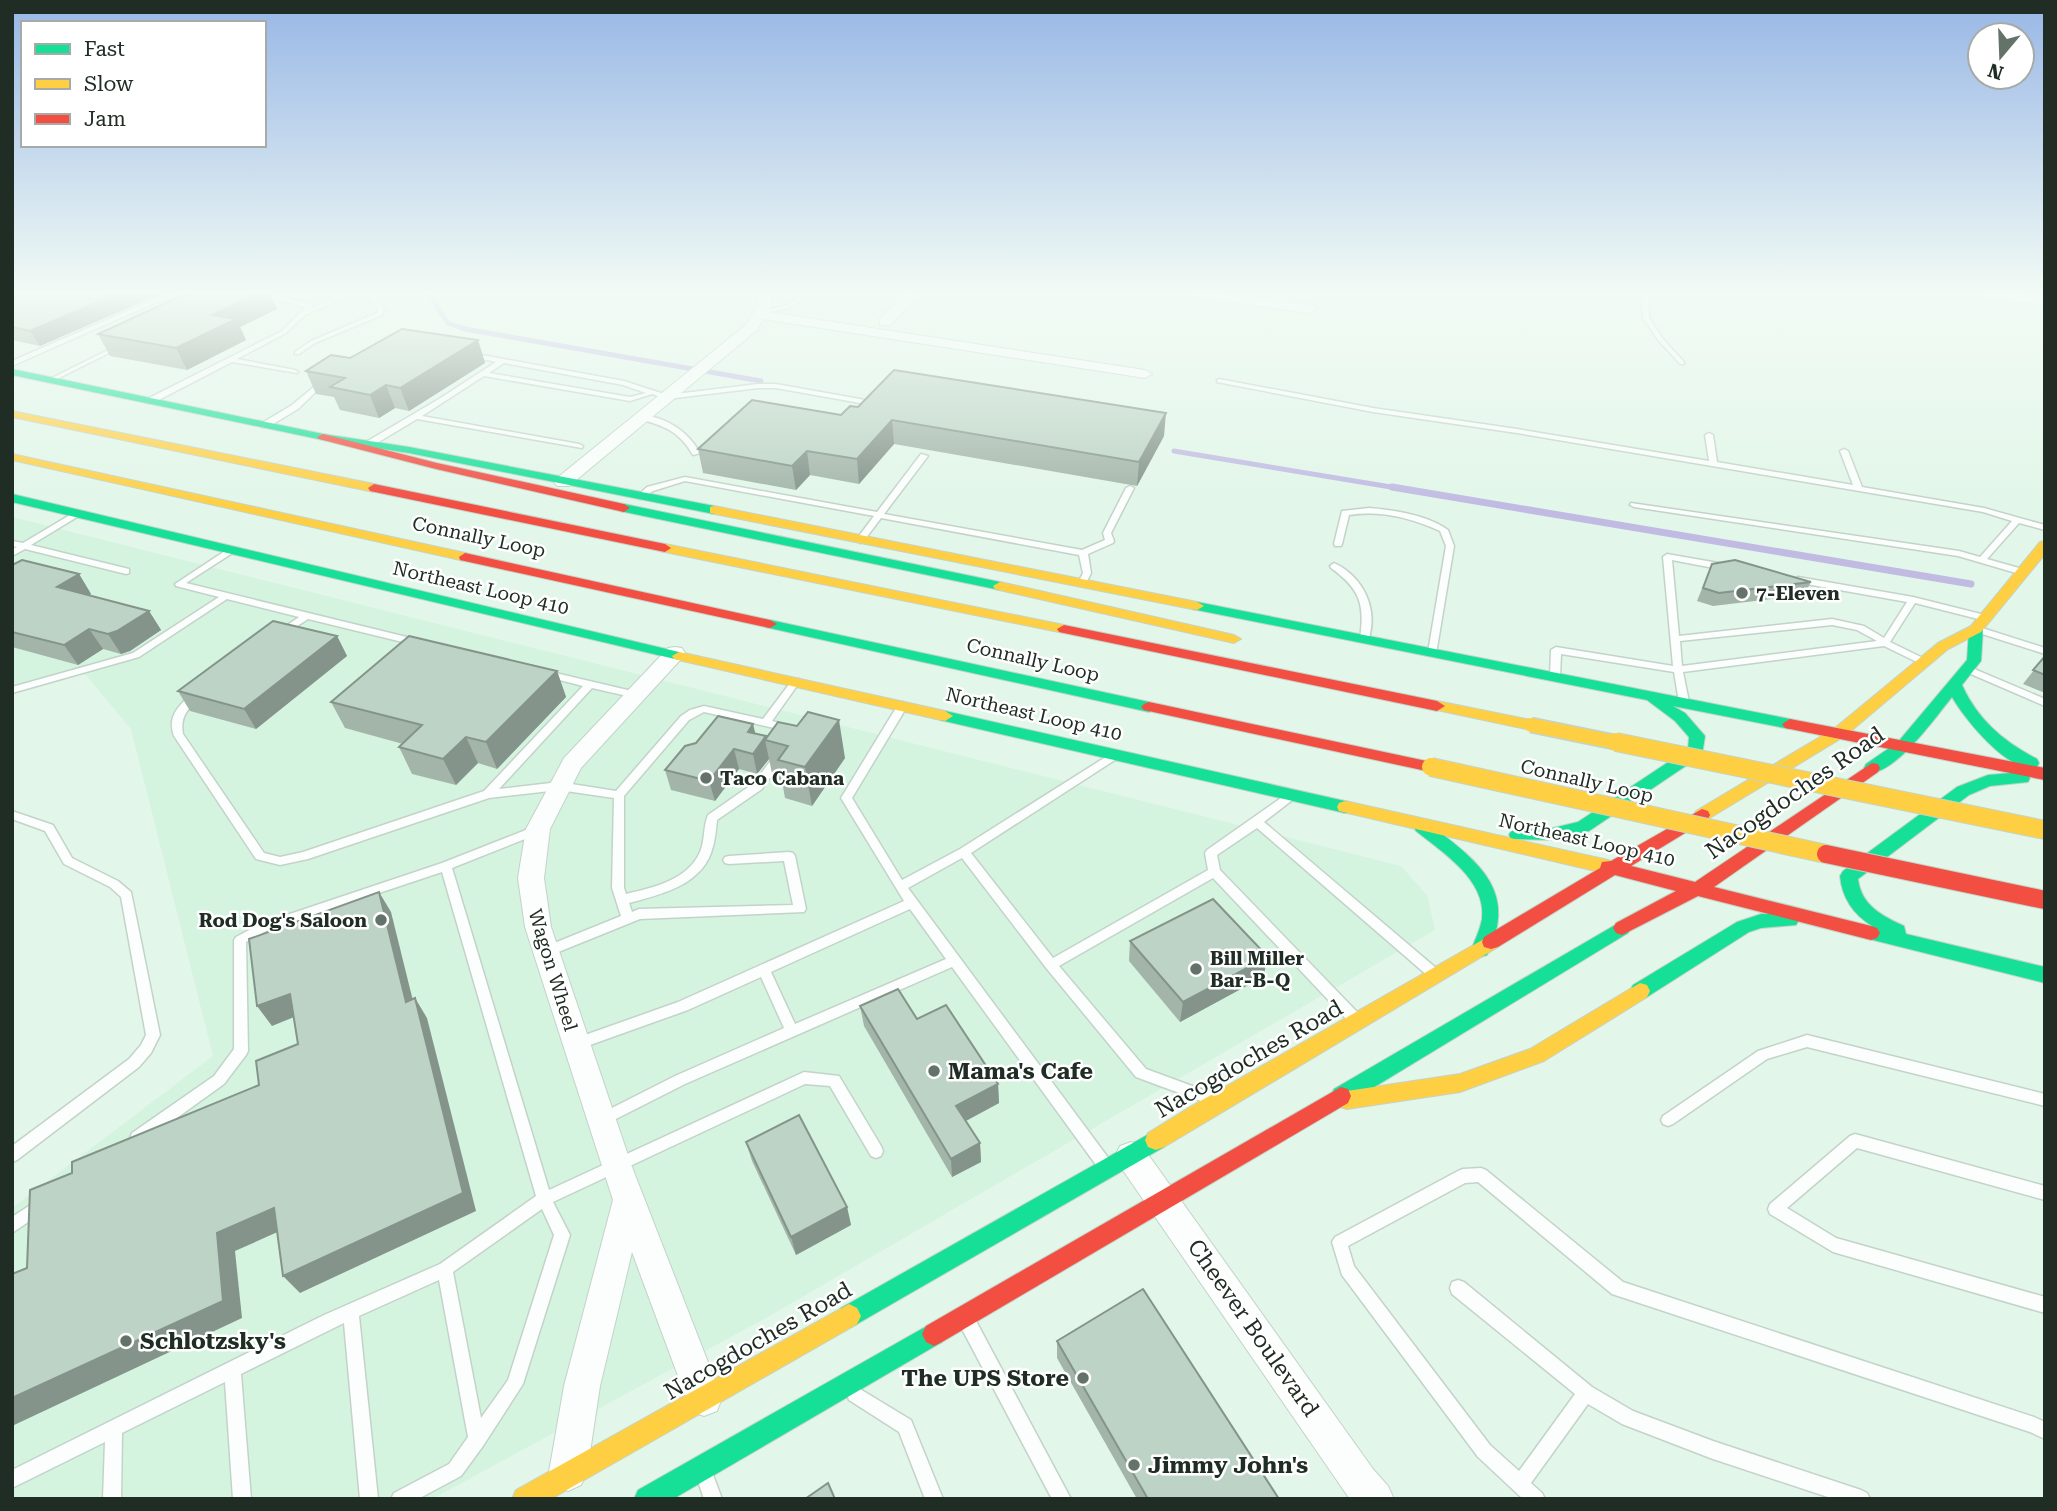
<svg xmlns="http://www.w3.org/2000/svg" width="2057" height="1511" font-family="'Roboto Serif',serif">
	<rect width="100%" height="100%" fill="#e2f6e9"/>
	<polygon fill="#d4f4e0" points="12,517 1401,866 1427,895 1435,930 766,1318 432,1499 12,1499 12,1208 213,1056 131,729 80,668 12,686"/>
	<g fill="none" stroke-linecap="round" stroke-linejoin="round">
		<g stroke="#c1bbe3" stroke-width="5">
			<polyline points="428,293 448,323 465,329 761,381"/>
			<polyline points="1174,451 1403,489"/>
		</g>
		<polyline stroke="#c1bbe3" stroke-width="7" points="1392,487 1971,584"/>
		<g stroke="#c3d3c9" stroke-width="3">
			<g id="lane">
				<polygon points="169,293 177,293 12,366 12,361"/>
				<polygon points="250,293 262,293 310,304 313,306 312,308 346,293 354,293 305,315 286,333 237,359 295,370 298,372 297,373 232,362 153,403 147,403 147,399 282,331 306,307"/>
				<polygon points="368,293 374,293 384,310 382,315 315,343 299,354 295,354 295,352 311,341 377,313 378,310"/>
				<polygon points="804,293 811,293 791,307 763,314 760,312 787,305"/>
				<polygon points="1642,293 1648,293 1649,318 1663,339 1684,362 1684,364 1680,364 1659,341 1643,318"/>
				<polygon points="118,345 123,346 53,381 48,380"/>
				<path d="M471,353L624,381L667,395L758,384H776L871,401L875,403L871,405L776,388H758L667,399L652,394L630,401L484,376L422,416L579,444L583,446L582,448L417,419L372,446H366V442L439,399L496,362L469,356L468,355ZM504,363L623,385L646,393L630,397L489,373Z"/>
				<polygon points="1219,379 1373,408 1517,429 1709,461 1705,435 1709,433 1713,435 1717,462 1853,485 1840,451 1844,449 1848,451 1862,487 1984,508 2045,525 2045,530 2019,523 1987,559 2026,570 2026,574 2023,575 1958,556 1634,507 1630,505 1631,503 1959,551 1980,557 2012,521 1983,512 1517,433 1373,412 1217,382 1217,380"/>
				<polygon points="322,380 327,381 298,409 268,427 262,427 262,423 292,405"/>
				<path d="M639,415C665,416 688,431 700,453L693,455C679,431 665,426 639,419Z"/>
				<polygon points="921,454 928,456 884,514 1082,550 1105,540 1103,533 1126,488 1130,486 1134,488 1111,533 1114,541 1113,543 1088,554 1091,573 1085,585 1082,586 1078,583 1083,573 1079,555 881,518 863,542 860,543 856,540 874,516 685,481 653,491 640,499 636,497 647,487 685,477 877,512"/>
				<path d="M1369,508C1395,510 1427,515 1448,530L1454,546L1436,654L1433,655L1428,652L1446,546L1440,531C1412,518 1380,510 1349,515L1342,544L1341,546H1335L1334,544L1342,511Z"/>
				<polygon points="75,512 81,512 82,514 31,545 129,569 129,573 126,574 25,549 12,556 12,549 17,547 12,546 12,541 23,543"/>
				<polygon points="231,547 234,548 234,552 186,583 419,640 424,643 419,646 308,619 282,636 279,635 277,633 279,631 299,617 227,599 139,657 12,693 12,687 133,653 219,597 176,586 175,584"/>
				<path d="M1667,554L1724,564L1728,567L1724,570L1672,560L1679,636L1832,619L1864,626L1884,638L1907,602L1795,582L1794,580L1798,577L1913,597L1989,616L1991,618L1986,621L1915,603L1890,642L1927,660L1929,662L1927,664H1921L1884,646L1683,672L1689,702L1684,705L1679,702L1674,672L1561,654L1560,677L1555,680L1552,679L1550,677L1551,650L1556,647L1673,666L1663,557ZM1832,625L1857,630L1877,641L1682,666L1680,641Z"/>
				<path d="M1334,563C1364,577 1379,610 1368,641L1365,642L1360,639C1365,604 1360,589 1331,568L1330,566Z"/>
				<polygon points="1979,627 2045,648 2045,654 1976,632 1974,630"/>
				<polygon points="1967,666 2045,699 2045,706 1964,671 1962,669"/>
				<path d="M547,671L636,692L641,695L636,698L592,688L499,789L559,782L616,791L681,716L690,710L704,706L763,719L793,679H799L801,681L799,683L772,721L791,726L792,728L791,730L787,731L704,712L689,720L624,796V888L626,894C652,888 688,880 700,852C705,841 703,827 708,815L754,783L774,756L778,755L783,759L762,789L717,820C716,831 715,842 711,853C699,886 659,895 629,903L632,912L639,909L793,905L784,861L729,864L725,863L723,860L725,857L729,856L789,852L793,853L795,856L806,909L804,912L640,919L546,957L542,956L540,952L542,948L621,916L612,888L614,798L559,790L489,798L308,859L280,865L256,859L174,736C167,717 178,706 192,694H200L201,696L200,698C187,709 180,717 183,734L264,853L280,857L303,852L484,791L583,686L544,676L542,674L544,672Z"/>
				<path d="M903,702L908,705L852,798L902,880L960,849L1112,753L1116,752L1121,756L971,853L1053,958L1208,870L1205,853L1207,850L1291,791L1296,795L1295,798L1264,822L1436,968L1438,972L1436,976L1432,977L1428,976L1257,828L1217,855L1220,870L1359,1014L1361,1018L1359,1022L1354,1023L1349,1022L1213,878L1059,966L1146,1069L1214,1094L1216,1098L1214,1102L1209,1104L1136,1077L1047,969L962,858L908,888L1109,1159L1111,1164L1109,1169L1104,1171L1099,1169L952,967L685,1084L608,1123L603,1125L598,1123L596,1119L598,1115L675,1076L784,1028L761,977L688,1010L576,1050L571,1048L569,1044L571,1040L678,1002L904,901L841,798L899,703ZM910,909L946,959L795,1024L771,972Z"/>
				<polygon points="12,811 53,825 72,858 118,881 131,892 160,1035 151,1053 139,1067 17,1160 12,1162 12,1146 129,1059 141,1045 146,1035 121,897 110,887 64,864 45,831 12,819"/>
				<path d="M536,826L540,827L542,830L540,833L452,868L549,1190L804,1072L839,1076L881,1146L883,1151L881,1156L876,1158L871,1156L830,1086L805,1084L553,1202L570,1235L523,1384L483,1446L461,1476L418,1499H391L394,1493L449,1464L468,1437L439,1280L359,1316L378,1499H360L344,1323L241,1374L251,1499H233L225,1382L122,1433L121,1499H103L105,1442L12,1488V1470L324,1315L440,1264L536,1196L442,872L268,930L246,942L248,1051L246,1055L224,1084L142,1143L137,1145L132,1143L130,1138L132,1133L214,1076L234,1049V940L236,937L260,924L442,863ZM542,1209L554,1235L508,1380L481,1418L453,1272Z"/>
				<polygon points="1807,1035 2045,1094 2045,1106 1807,1047 1767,1059 1673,1124 1668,1126 1663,1124 1661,1120 1663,1116 1758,1051"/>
				<polygon points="1855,1134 2045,1186 2045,1200 1857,1148 1787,1208 1836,1238 2045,1297 2045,1313 1833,1252 1770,1214 1768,1209 1770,1204 1850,1136"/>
				<polygon points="1481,1168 1486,1170 1623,1282 2034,1417 2045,1422 2045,1439 2030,1432 1612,1294 1478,1182 1465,1183 1348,1246 1354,1266 1490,1445 1519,1471 1575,1394 1452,1294 1450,1288 1452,1282 1458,1280 1464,1282 1592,1387 1633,1411 1713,1441 1861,1490 1867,1493 1870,1499 1834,1499 1713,1459 1622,1424 1588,1404 1531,1483 1542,1493 1545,1499 1523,1499 1478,1457 1342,1275 1332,1242 1335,1237 1458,1171 1463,1169"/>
				<polygon points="41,1198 46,1200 48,1205 46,1210 12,1233 12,1217"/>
				<polygon points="969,1317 975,1319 1071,1499 1052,1499 963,1331 961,1325 963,1319"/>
				<polygon points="855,1386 911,1420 943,1499 925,1499 899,1432 849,1400 847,1394 849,1388"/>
				<polygon points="706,1469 712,1472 722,1499 704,1499 697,1478 700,1472"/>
			</g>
		</g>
		<g stroke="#c3d3c9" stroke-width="2">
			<g id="street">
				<polygon points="756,293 770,293 772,305 768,312 1145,370 1152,374 1145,378 763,319 757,330 569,486 557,486 554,482 557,478 747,324 758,305"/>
				<polygon points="906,293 920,293 890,325 880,325 880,319"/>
				<polygon points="1188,293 1224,293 1310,305 1317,309 1310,313 1194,297"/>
				<polygon points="1975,293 2014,293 2045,297 2045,305 1981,297"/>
				<polygon points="675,647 682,648 685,653 682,658 581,768 550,829 544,878 551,927 632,1167 722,1398 717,1411 704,1416 691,1411 632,1252 600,1386 587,1472 581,1485 568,1491 555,1485 549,1472 564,1386 613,1200 525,927 518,878 526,829 564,758 668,648"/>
				<polygon points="1131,1142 1142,1146 1373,1469 1388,1486 1394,1499 1350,1499 1347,1495 1120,1166 1115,1156 1120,1146"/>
			</g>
		</g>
		<g stroke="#c3d3c9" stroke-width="2">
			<g id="fast">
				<polygon points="12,369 323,434 409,447 714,506 720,510 714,514 409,453 323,440 12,375"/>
				<polygon points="12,494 679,652 686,656 679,660 12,502"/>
				<polygon points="624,504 1000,582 1007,586 1000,590 620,511 618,508"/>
				<polygon points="1197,602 1790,719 1798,724 1790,729 1673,706 1685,713 1705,736 1702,755 1589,831 1553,840 1511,839 1509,835 1511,831 1553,828 1578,822 1688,749 1689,737 1675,721 1647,700 1192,609 1190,606 1192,603"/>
				<polygon points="770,620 1149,702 1157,707 1149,712 765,627 763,624"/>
				<path d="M1976,625L1983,629L1981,661L1962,685C1978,720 2003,741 2037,759L2039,763L2037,767C2009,775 1964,718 1952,697C1937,715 1893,779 1866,772L1864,768L1866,764L1898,742L1967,660L1969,629Z"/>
				<polygon points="945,711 1345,801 1351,803 1353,807 1351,811 1345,813 940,720 937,716"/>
				<path d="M2022,772L2028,774L2030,778L2028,782L1990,786L1969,795L1858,879C1861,905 1882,916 1904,926L1906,934L2045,967V983L1865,938L1862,933L1865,928L1872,926C1853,914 1842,898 1840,876L1843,871L1957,787L1988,775Z"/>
				<path d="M1422,821L1428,823C1476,860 1520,890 1487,955L1480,957L1473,955L1471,950C1475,940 1480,930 1482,919C1487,880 1442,852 1416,831L1414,827L1416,823Z"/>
				<polygon points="1790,913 1796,915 1799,920 1796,925 1761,928 1749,932 1647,997 1640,999 1633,997 1630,991 1633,985 1737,922 1761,914"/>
				<polygon points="1622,921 1628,923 1631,928 1628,933 1348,1103 1341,1105 1334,1103 1331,1096 1334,1089"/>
				<polygon points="1156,1130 1164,1133 1167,1140 1164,1147 857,1324 849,1328 841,1324 837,1316 841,1308"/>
				<polygon points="934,1322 942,1326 946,1334 942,1342 673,1499 634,1499 638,1490"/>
			</g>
		</g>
		<g stroke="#c3d3c9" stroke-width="2">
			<g id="slow">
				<polygon points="12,411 374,484 380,488 374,492 12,417"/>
				<polygon points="12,454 465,553 471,557 465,561 12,460"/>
				<polygon points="714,506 1197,602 1204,606 1197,610 710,513 710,507"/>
				<polygon points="2045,541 2045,554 1981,632 1948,649 1845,736 1708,819 1696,819 1694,815 1696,811 1835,728 1938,643 1971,626 2040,542"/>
				<polygon points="665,544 1064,625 1071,629 1064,633 660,551 660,545"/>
				<polygon points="1000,582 1234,635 1241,639 1234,643 995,589 993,586"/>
				<polygon points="679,652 945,711 953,716 945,721 674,659 672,656"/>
				<polygon points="1437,701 1531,720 1539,725 1531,730 1432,709 1429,706"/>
				<polygon points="1345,801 1608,860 1614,862 1617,867 1614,872 1608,874 1339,811 1337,807 1339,803"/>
				<polygon points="1491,935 1498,937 1500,942 1498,947 1164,1147 1156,1150 1148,1147 1145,1140 1148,1133 1190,1107"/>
				<polygon points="1640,983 1647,985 1650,991 1647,997 1544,1061 1460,1092 1347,1109 1340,1107 1337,1100 1340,1093 1347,1091 1460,1074 1530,1049"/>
				<polygon points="849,1304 857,1308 861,1316 857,1324 551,1499 512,1499 516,1490"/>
			</g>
		</g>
		<g stroke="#c3d3c9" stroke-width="2">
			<g id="jam">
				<polygon points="323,434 437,463 624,504 630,508 624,512 436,469 319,439 317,437"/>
				<polygon points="374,484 665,544 671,548 665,552 370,491 368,488"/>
				<polygon points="465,553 770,620 777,624 770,628 460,560 459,557"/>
				<polygon points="1064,625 1437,701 1445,706 1437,711 1059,632 1057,629"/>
				<polygon points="1149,702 1431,762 1439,767 1431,772 1144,710 1141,707 1144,704"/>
				<polygon points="1790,719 2045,768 2045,780 1785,728 1782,724"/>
				<polygon points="1872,763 1878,764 1880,768 1878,772 1714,887 1871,926 1877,928 1880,933 1877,938 1871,940 1698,896 1622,935 1616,933 1613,928 1616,923 1676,891 1615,875 1498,947 1491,949 1484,947 1482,942 1484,937 1600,868 1602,862 1611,861 1702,809 1708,811 1710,815 1708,819 1631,866 1695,882"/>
				<polygon points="1341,1087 1348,1089 1351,1096 1348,1103 942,1342 934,1346 926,1342 922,1334 926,1326"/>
			</g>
		</g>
		<use href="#lane" fill="#fbfefc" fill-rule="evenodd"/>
		<use href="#street" fill="#fbfefc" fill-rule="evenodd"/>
		<use href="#fast" fill="#16e098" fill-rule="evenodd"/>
		<use href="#slow" fill="#ffcf43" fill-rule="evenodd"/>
		<use href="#jam" fill="#f24e42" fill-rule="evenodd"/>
		<g stroke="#c3d3c9" stroke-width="17" stroke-linecap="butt">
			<polyline id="slow-bridge-far1" points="1531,725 1624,744"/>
		</g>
		<g stroke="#c3d3c9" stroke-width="20" stroke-linecap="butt">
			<g id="slow-bridge">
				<polyline points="1616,742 2045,830"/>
				<polyline points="1431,767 1826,854"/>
			</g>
		</g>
		<g stroke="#c3d3c9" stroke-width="20" stroke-linecap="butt">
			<polyline id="jam-bridge" points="1826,854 2045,900"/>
		</g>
		<use href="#slow-bridge-far1" stroke="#ffcf43" stroke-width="14"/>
		<use href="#slow-bridge" stroke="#ffcf43" stroke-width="18"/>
		<use href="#jam-bridge" stroke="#f24e42" stroke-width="18"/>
	</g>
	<g fill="#a3b5a9">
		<polygon points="12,293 162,293 40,346 12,340"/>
		<polygon points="187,293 270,293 277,309 240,327 246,340 187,370 110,356 98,334"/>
		<polygon points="478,340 485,363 409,411 395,408 379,418 340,410 334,397 316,394 306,371 350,358"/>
		<polygon points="858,407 1164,436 1137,486 894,444 859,484 810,475 796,490 703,473 698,449 841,415"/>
		<polygon points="1712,564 1811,582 1804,595 1713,606 1697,601"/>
		<polygon points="12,565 79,574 91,594 89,595 149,611 161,630 130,651 121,654 103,649 78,665 12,647"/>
		<polygon points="337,636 347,656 256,729 190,711 178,691"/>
		<polygon points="2045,656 2045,693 2023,684"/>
		<polygon points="557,671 566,697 497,769 478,763 456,785 412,774 399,747 403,744 345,728 331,702"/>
		<polygon points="755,734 845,758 812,806 785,798 782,781 773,778 769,759 757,774 739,769 715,801 671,790 665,770"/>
		<polygon points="1130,941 1268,957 1263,977 1180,1022 1129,961"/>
		<polygon points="860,1006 917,1019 998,1084 999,1103 966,1121 980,1143 981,1162 952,1177 864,1026"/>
		<polygon points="746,1142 847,1207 851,1225 796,1255 752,1161"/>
		<polygon points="1057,1341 1279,1499 1137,1499 1057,1358"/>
	</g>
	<g fill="#84948a">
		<polygon points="119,293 162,293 40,346 30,331"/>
		<polygon points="257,293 270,293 277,309 240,327 246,340 187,370 176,348 212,315"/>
		<polygon points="478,340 485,363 409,411 400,388"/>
		<polygon points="386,385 395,408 379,418 370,395"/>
		<polygon points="1166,413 1164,436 1137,486 1139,462"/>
		<polygon points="892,420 894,444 859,484 857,459"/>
		<polygon points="807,451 810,475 796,490 792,466"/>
		<polygon points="79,574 91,594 70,607 57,587"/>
		<polygon points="149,611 161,630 130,651 121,654 108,634"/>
		<polygon points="89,629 103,649 78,665 64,645"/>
		<polygon points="337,636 347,656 256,729 244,709"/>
		<polygon points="557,671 566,697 497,769 486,742"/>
		<polygon points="839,720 845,758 812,806 805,767"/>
		<polygon points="753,724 758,744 748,732"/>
		<polygon points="766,736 765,740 769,759 757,774 753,754"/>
		<polygon points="466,737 478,763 456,785 443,759"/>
		<polygon points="734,749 739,769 715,801 709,781"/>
		<polygon points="379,892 391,912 418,1021 406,1002"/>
		<polygon points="1268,957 1263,977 1180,1022 1183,1002"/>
		<polygon points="290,994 304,1013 272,1026 257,1006"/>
		<polygon points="415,998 427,1018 476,1211 300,1293 283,1276"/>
		<polygon points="998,1084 999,1103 958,1125 956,1106"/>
		<polygon points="980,1143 981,1162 952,1177 951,1159"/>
		<polygon points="847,1207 851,1225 796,1255 791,1237"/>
		<polygon points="274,1208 291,1226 235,1251 242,1318 12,1426 12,1398 217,1233"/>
	</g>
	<g fill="#bdd3c5" stroke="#84948a" stroke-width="2">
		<polygon points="12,293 119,293 30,331 12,327"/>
		<polygon points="187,293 257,293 212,315 236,319 176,348 98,334"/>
		<polygon points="402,329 478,340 400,388 386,385 370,395 330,387 345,378 306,371 331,355 350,358"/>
		<polygon points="894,370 1166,413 1139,462 892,420 857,459 807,451 792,466 698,449 752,400 841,415 850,406 858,407"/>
		<polygon points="22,560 79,574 57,587 149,611 117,631 108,634 89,629 64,645 12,632 12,565"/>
		<polygon points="1735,560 1811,582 1719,593 1703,588 1712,564"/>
		<polygon points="273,621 337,636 244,709 178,691"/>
		<polygon points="409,636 557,671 486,742 466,737 443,759 399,747 422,725 331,702"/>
		<polygon points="2045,656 2045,675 2033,670"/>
		<polygon points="808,712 839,720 805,767 778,760 788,746 765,740 778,722 797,726"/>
		<polygon points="718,716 753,724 748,732 766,736 753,754 734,749 709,781 665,770 685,746 696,743"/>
		<polygon points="379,892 406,1002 415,998 463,1193 283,1276 274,1208 217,1233 223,1301 12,1398 12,1274 27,1268 30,1190 72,1173 72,1162 259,1085 256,1061 298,1044 290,994 257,1006 249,939"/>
		<polygon points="1213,899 1268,957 1183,1002 1130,941"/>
		<polygon points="898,989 917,1019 946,1005 998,1084 956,1106 980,1143 951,1159 860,1006"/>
		<polygon points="799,1115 847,1207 791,1237 746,1142"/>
		<polygon points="1143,1289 1279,1499 1148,1499 1057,1341"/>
		<polygon points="828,1483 835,1499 805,1499"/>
	</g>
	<linearGradient id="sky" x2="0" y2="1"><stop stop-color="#98b7e6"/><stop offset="0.58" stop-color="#f2fbf5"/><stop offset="1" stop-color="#f2fbf5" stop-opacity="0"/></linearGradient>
	<rect width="2057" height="505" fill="url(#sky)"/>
	<g fill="#64736a" stroke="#fff" stroke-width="2.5">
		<circle cx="1742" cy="593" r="7"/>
		<circle cx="706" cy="778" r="7"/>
		<circle cx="381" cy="920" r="7"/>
		<circle cx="1196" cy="969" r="7"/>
		<circle cx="934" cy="1071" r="7"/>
		<circle cx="126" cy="1341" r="7"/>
		<circle cx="1083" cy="1378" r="7"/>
		<circle cx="1134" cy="1465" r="7"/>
	</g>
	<g text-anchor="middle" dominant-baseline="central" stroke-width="5" stroke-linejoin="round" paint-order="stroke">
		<g font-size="19" fill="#202d25" stroke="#fff">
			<text transform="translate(479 537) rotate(12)">Connally Loop</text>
			<text transform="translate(481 588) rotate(13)">Northeast Loop 410</text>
			<text transform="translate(1033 660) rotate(13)">Connally Loop</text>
			<text transform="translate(1034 714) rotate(13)">Northeast Loop 410</text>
			<text transform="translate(1587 781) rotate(13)">Connally Loop</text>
			<text transform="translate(1587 840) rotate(13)">Northeast Loop 410</text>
			<text transform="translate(553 970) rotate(73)">Wagon Wheel</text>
		</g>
		<g font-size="19" font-weight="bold" fill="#202d25" stroke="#fff" text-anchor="start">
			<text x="1756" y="593">7-Eleven</text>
			<text x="720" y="778">Taco Cabana</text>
			<text x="367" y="920" text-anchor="end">Rod Dog's Saloon</text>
			<text x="1210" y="958">Bill Miller<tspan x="1210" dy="22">Bar-B-Q</tspan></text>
		</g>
		<g font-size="23" fill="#202d25" stroke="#fff">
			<text transform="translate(1795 793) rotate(-35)">Nacogdoches Road</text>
			<text transform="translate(1249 1059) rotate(-30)">Nacogdoches Road</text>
			<text transform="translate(1253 1328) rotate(55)">Cheever Boulevard</text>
			<text transform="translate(758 1341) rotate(-30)">Nacogdoches Road</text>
		</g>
		<g font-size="23" font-weight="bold" fill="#202d25" stroke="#fff" text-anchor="start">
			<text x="948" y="1071">Mama's Cafe</text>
			<text x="140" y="1341">Schlotzsky's</text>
			<text x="1069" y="1378" text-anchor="end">The UPS Store</text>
			<text x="1148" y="1465">Jimmy John's</text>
		</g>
	</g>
	<rect width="2057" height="1511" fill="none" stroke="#202d25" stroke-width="28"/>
	<rect x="21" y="21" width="245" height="126" fill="#ffffff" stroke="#a6aba8" stroke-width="2"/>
	<rect x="35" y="44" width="35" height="10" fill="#16e098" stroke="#a6aba8" stroke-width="2"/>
	<text x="84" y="56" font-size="21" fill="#202d25">Fast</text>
	<rect x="35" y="79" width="35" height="10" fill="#ffcf43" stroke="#a6aba8" stroke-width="2"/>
	<text x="84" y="91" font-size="21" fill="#202d25">Slow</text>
	<rect x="35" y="114" width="35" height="10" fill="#f24e42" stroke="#a6aba8" stroke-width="2"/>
	<text x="84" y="126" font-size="21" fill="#202d25">Jam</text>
	<g transform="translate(2001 56) rotate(199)"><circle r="33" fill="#ffffff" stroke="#a6aba8" stroke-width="2"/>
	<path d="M0-5L12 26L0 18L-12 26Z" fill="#64736a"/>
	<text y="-10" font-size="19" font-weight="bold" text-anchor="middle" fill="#202d25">N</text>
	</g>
</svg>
